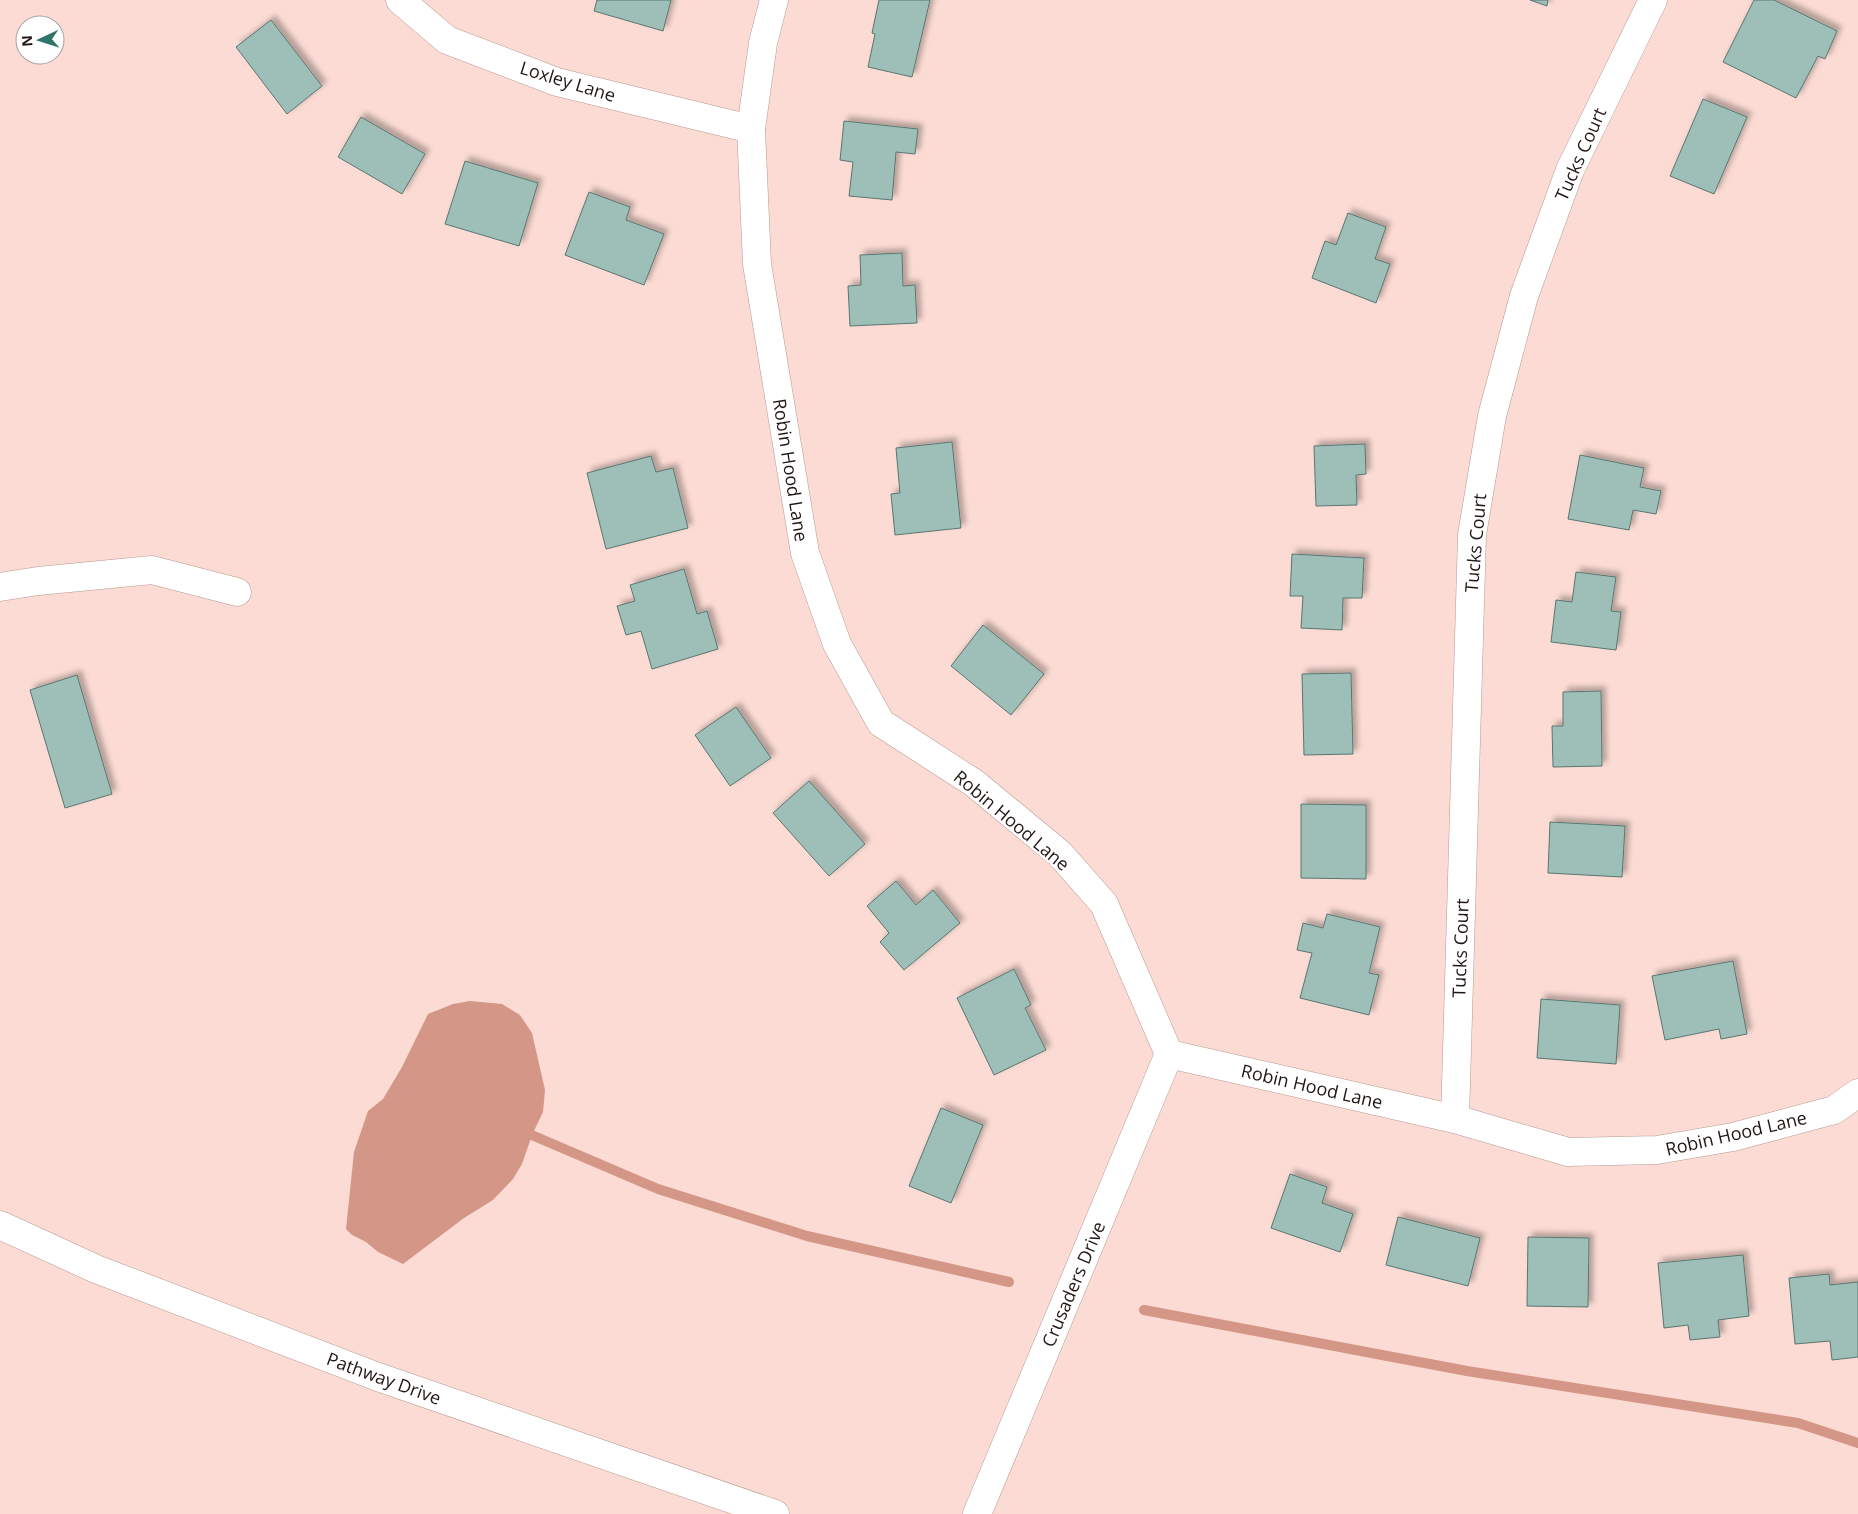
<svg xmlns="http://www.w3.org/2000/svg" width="1858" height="1514" font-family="'Open Sans',sans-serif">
	<defs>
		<filter id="shadow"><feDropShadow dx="4.5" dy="-4.5" stdDeviation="2.5" flood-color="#0004"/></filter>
	</defs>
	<rect width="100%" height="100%" fill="#fbdbd3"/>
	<polygon fill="#d49686" points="470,1001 502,1004 520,1015 532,1033 545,1090 543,1112 532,1135 522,1164 513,1179 493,1200 464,1218 403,1264 378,1252 366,1242 352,1235 346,1229 354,1152 368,1111 383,1099 402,1067 428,1014 453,1004"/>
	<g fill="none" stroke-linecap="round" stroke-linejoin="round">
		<g stroke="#d49686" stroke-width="10">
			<polyline points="520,1130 658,1189 807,1236 1009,1282"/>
			<polyline points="1144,1310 1467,1371 1798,1423 1858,1443"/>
		</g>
	</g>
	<g fill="#9ebfb8" stroke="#587670" filter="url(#shadow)">
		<polygon points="597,0 671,0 663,31 594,11"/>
		<polygon points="879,0 930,0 912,77 868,67 875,34 872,33"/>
		<polygon points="1530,0 1548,0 1547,6"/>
		<polygon points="1754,0 1774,0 1837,31 1825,59 1818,56 1796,98 1723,62"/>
		<polygon points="271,20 322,86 287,114 236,47"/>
		<polygon points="1703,99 1747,117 1714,194 1670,176"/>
		<polygon points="361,117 425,154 402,194 338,157"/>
		<polygon points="844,121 918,129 915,154 896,152 892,200 849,196 853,162 840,160"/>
		<polygon points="465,161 538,183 519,246 445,224"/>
		<polygon points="589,192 630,207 626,220 664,234 644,285 565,255"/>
		<polygon points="1348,213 1386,227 1375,259 1390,264 1376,303 1312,278 1325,241 1336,245"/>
		<polygon points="902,253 903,286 915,285 917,323 850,326 848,286 861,285 860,255"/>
		<polygon points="952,442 961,528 895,535 891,494 900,493 896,448"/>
		<polygon points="1365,444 1366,474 1356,475 1357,505 1316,506 1314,446"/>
		<polygon points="1580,455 1644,468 1640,487 1661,491 1656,514 1633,510 1629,530 1568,519"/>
		<polygon points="651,456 656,472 673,468 688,528 606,549 587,473"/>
		<polygon points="1292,554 1364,558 1362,598 1343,598 1342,630 1301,628 1303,596 1290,596"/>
		<polygon points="684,569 697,614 707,611 718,649 652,669 641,631 626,635 617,606 635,601 630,585"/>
		<polygon points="1576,572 1616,577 1611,611 1621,612 1616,650 1551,642 1556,600 1572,602"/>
		<polygon points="983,625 1044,674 1011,715 951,666"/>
		<polygon points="1351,673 1353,754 1304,755 1302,674"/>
		<polygon points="77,675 112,794 65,808 30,690"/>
		<polygon points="1601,691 1602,766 1553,767 1552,726 1563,726 1563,692"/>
		<polygon points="736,707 771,758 730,786 695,735"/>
		<polygon points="809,781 865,844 829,876 773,813"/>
		<polygon points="1301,804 1366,805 1366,879 1301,878"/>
		<polygon points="1550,822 1625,826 1622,877 1548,873"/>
		<polygon points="896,881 916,905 933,890 960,923 904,970 880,942 889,933 867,906"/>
		<polygon points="1327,914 1380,927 1369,973 1379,975 1369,1015 1300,998 1312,953 1297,950 1303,923 1323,928"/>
		<polygon points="1733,961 1747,1034 1721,1039 1719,1029 1665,1040 1652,976"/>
		<polygon points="1014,969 1031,1005 1025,1008 1046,1050 994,1075 957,998"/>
		<polygon points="1541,999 1620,1005 1616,1064 1537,1058"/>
		<polygon points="941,1108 983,1125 951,1203 909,1186"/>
		<polygon points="1290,1174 1327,1187 1322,1203 1353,1214 1340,1252 1271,1228"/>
		<polygon points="1398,1217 1480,1238 1468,1286 1386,1265"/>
		<polygon points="1528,1237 1589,1238 1588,1307 1527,1306"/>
		<polygon points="1743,1255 1749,1316 1718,1320 1720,1337 1690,1340 1688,1325 1664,1328 1658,1263"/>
		<polygon points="1829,1274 1830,1285 1858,1282 1858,1357 1832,1360 1830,1341 1795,1344 1789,1278"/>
	</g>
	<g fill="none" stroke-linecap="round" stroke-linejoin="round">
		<g stroke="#b79a92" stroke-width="29">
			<g id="minor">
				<polyline points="400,0 447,40 557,82 751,129"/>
				<polyline points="774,0 763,43 751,129 757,264 805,553 837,644 881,723 974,783 1060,854 1104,904 1169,1054 1455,1119 1568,1152 1657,1150 1733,1137 1834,1110 1858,1093"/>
				<polyline points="0,587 38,581 152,570 237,592"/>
				<polyline points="1455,1119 1472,535 1492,416 1524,296 1570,170 1653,0"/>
				<polyline points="0,1225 96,1269 378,1377 775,1514"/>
				<polyline points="977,1514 1169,1054"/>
			</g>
		</g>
		<use href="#minor" stroke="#fff" stroke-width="28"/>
	</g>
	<g text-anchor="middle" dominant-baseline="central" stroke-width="5" stroke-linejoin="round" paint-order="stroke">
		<g font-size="18" fill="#221714" stroke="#fff">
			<text transform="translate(568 81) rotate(17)">Loxley Lane</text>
			<text transform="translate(1580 154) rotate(-66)">Tucks Court</text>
			<text transform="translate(791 470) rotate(81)">Robin Hood Lane</text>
			<text transform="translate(1475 543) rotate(-85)">Tucks Court</text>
			<text transform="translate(1012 820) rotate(40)">Robin Hood Lane</text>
			<text transform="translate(1460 948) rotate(-88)">Tucks Court</text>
			<text transform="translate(1312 1086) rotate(13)">Robin Hood Lane</text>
			<text transform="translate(1736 1133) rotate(-13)">Robin Hood Lane</text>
			<text transform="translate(1073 1284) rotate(-67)">Crusaders Drive</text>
			<text transform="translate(384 1378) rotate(20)">Pathway Drive</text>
		</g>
	</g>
	<g transform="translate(40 40) rotate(266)"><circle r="24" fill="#ffffff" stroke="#a7a2a1"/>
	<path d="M0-4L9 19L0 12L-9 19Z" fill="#30756a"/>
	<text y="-8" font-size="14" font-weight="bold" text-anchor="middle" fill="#221714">N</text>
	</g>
</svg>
